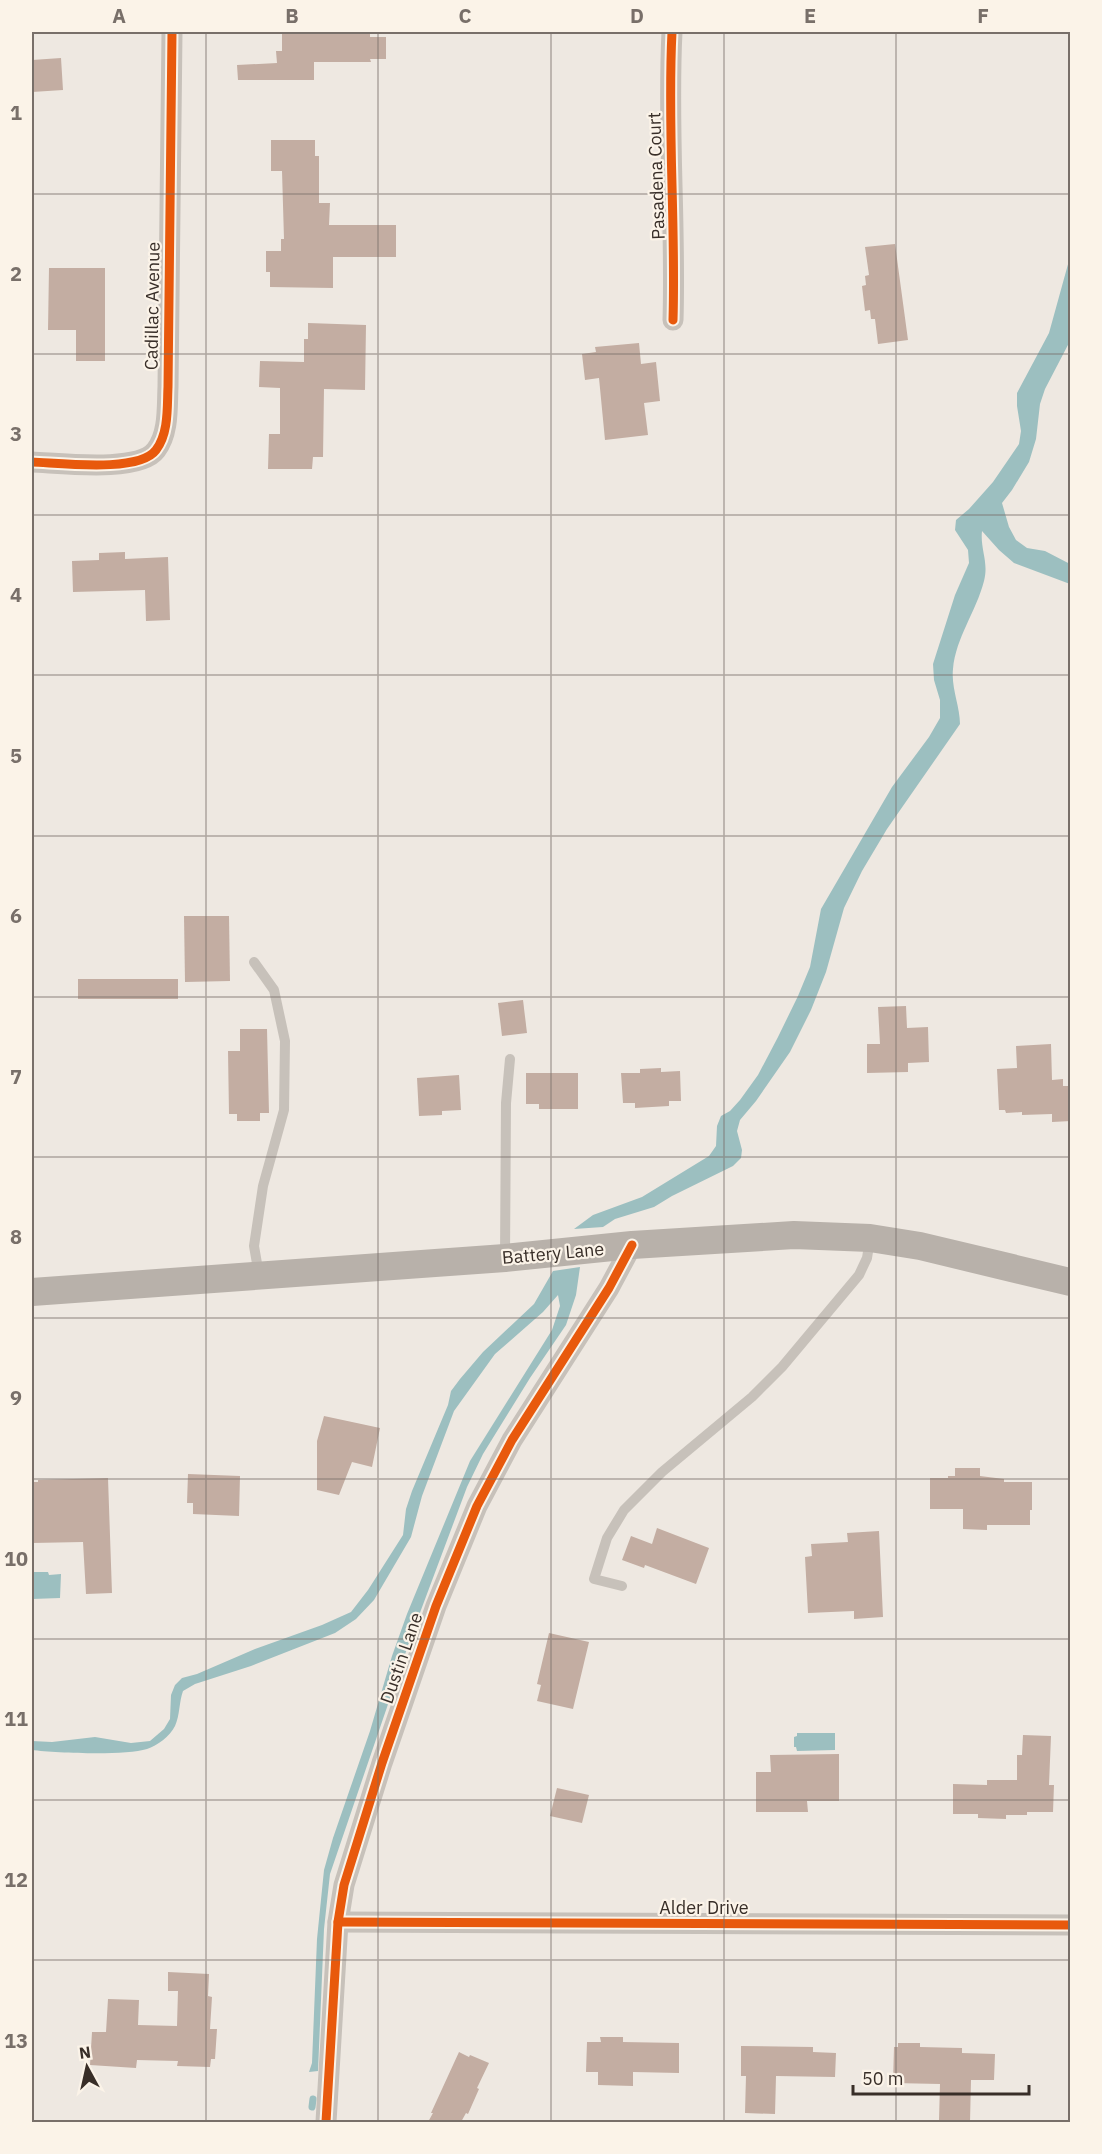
<svg xmlns="http://www.w3.org/2000/svg" width="1102" height="2154" font-family="'IBM Plex Sans',sans-serif">
	<rect width="100%" height="100%" fill="#eee8e1"/>
	<g fill="#9cbfc0">
		<path d="M1070,257V341L1045,389L1040,404L1036,439L1029,462L1012,490L1002,503L1009,527L1016,540L1027,548L1045,551L1070,564V584L1014,563L999,550L982,531C980,549 989,562 984,581C976,612 956,637 953,669C951,688 960,706 960,724L887,829L862,871L844,908L826,972L811,1010L790,1052L756,1101L740,1120L737,1131L742,1150L741,1158L733,1166L672,1196L654,1207L615,1219L603,1227L574,1229L593,1215L642,1197L709,1156L716,1146L717,1126L721,1116L730,1111L740,1100L758,1075L778,1037L798,996L810,967L821,909L892,787L929,737L940,718V700L934,680L933,664L955,595L969,563L968,550L955,530L956,520L969,509L993,482L1019,444L1021,431L1017,406V393L1049,333Z"/>
		<path d="M580,1267L576,1295L566,1325L530,1378L483,1454L467,1487L412,1634L330,1874L324,1929L318,2071L309,2072L312,2063L317,1939L324,1870L333,1838L370,1731L392,1656L407,1614L470,1461L552,1330L560,1306L558,1295L543,1312L495,1354L454,1411L422,1496L411,1537L374,1600L356,1619L335,1633L251,1666L195,1684L183,1691C179,1702 180,1715 175,1726C170,1736 157,1746 147,1749C125,1756 56,1753 32,1750V1741L52,1742L95,1737L131,1743L150,1741L164,1729L170,1719L171,1695L175,1685L182,1678L197,1674L255,1649L322,1625L351,1612L368,1590L403,1535L406,1509L412,1491L448,1405L451,1391L460,1379L483,1352L534,1304L553,1271Z"/>
		<polygon points="32,1572 48,1572 49,1575 61,1574 60,1598 32,1599"/>
		<polygon points="797,1733 835,1733 835,1750 797,1751 796,1747 794,1747 794,1737 797,1736"/>
	</g>
	<g fill="none" stroke-linecap="round" stroke-linejoin="round">
		<polyline stroke="#9cbfc0" stroke-width="7" points="312,2107 313,2099"/>
	</g>
	<g fill="#c3ada2">
		<polygon points="282,33 370,34 370,37 386,37 386,59 370,59 371,62 314,62 314,80 238,80 237,65 277,63 276,51 282,51"/>
		<polygon points="61,58 63,90 32,92 32,60"/>
		<polygon points="271,140 315,140 315,156 319,156 319,203 330,203 329,225 396,225 396,257 333,257 333,288 270,287 270,272 266,272 266,251 281,251 281,239 284,239 282,171 271,171"/>
		<polygon points="895,244 908,340 878,344 875,319 871,319 870,310 865,311 862,286 866,285 865,276 869,275 865,247"/>
		<polygon points="49,268 105,268 105,361 76,361 76,330 48,330"/>
		<polygon points="308,323 366,325 365,390 324,389 323,457 313,457 312,469 268,469 269,434 280,434 280,388 259,387 260,361 304,362 304,339 308,339"/>
		<polygon points="639,343 641,364 656,362 660,401 644,403 648,435 605,440 599,378 585,380 582,354 596,352 595,347"/>
		<polygon points="125,552 125,559 168,557 170,620 146,621 145,590 73,592 72,561 99,560 99,553"/>
		<polygon points="184,916 229,916 230,981 185,982"/>
		<rect x="78" y="979" width="100" height="20"/>
		<polygon points="523,1000 527,1033 502,1036 498,1003"/>
		<polygon points="906,1006 907,1028 928,1027 929,1062 908,1063 908,1072 867,1073 867,1044 880,1044 878,1007"/>
		<polygon points="240,1029 267,1029 269,1113 260,1113 260,1121 237,1121 237,1114 229,1114 228,1051 240,1051"/>
		<polygon points="1051,1044 1052,1080 1063,1079 1063,1086 1071,1086 1071,1121 1052,1122 1052,1114 1022,1115 1022,1112 1006,1113 1005,1110 999,1110 997,1069 1017,1068 1016,1046"/>
		<polygon points="661,1068 661,1072 680,1071 681,1101 669,1101 669,1106 635,1108 635,1103 623,1103 621,1073 640,1073 640,1069"/>
		<polygon points="526,1073 578,1073 578,1109 539,1109 539,1104 526,1104"/>
		<polygon points="459,1075 461,1110 442,1111 442,1115 419,1116 417,1078"/>
		<polygon points="324,1416 380,1428 372,1467 352,1462 339,1495 317,1490 317,1441"/>
		<polygon points="955,1468 980,1468 980,1476 1004,1479 1004,1482 1032,1482 1032,1510 1030,1510 1030,1525 987,1525 987,1530 963,1529 963,1509 930,1509 930,1478 948,1478 948,1476 955,1476"/>
		<polygon points="188,1474 240,1476 239,1516 193,1514 193,1503 187,1503"/>
		<polygon points="108,1478 112,1593 86,1594 83,1542 32,1543 32,1482 38,1482 38,1480"/>
		<polygon points="657,1528 709,1548 696,1584 645,1565 644,1568 622,1560 631,1536 652,1544"/>
		<polygon points="879,1531 883,1617 854,1619 854,1611 808,1613 805,1557 812,1556 811,1544 848,1542 847,1533"/>
		<polygon points="549,1633 589,1642 573,1709 537,1701 541,1685 537,1684"/>
		<polygon points="1023,1735 1051,1736 1049,1785 1054,1785 1053,1812 1027,1812 1027,1815 1006,1815 1006,1819 978,1818 978,1814 953,1814 953,1784 987,1785 987,1780 1017,1780 1017,1755 1022,1755"/>
		<polygon points="839,1754 839,1801 807,1801 808,1812 756,1812 756,1772 771,1772 770,1755"/>
		<polygon points="557,1788 589,1795 582,1823 550,1816"/>
		<polygon points="168,1972 209,1974 208,1996 212,1997 210,2029 217,2029 215,2059 211,2059 210,2067 177,2066 178,2061 137,2060 136,2068 90,2065 92,2032 106,2032 108,1999 139,2000 138,2025 177,2026 178,1991 168,1991"/>
		<polygon points="600,2037 623,2037 623,2042 679,2043 679,2073 633,2072 633,2086 598,2085 598,2072 586,2072 587,2042 601,2042"/>
		<polygon points="898,2043 920,2043 920,2047 962,2048 962,2053 995,2054 994,2080 971,2080 970,2122 939,2121 940,2084 893,2083 894,2047 898,2047"/>
		<polygon points="741,2046 813,2047 813,2052 836,2053 835,2077 776,2076 775,2114 745,2113 746,2076 741,2076"/>
		<polygon points="459,2052 469,2057 470,2055 489,2063 477,2088 479,2089 468,2114 466,2113 461,2122 428,2122 433,2113 431,2113"/>
	</g>
	<g fill="none" stroke-linecap="round" stroke-linejoin="round">
		<g stroke="#c7c1ba" stroke-width="10">
			<polyline points="254,962 274,990 285,1041 284,1110 263,1186 254,1246 259,1275"/>
			<polyline points="505,1257 506,1103 510,1059"/>
			<polyline points="622,1586 594,1579 607,1538 624,1510 662,1472 752,1397 782,1367 859,1275 867,1258 870,1239"/>
		</g>
		<g stroke="#c7c1ba" stroke-width="21">
			<path d="M672,32C667,128 676,224 673,320"/>
			<path d="M32,462C60,463 139,473 156,450C169,433 167,407 168,387L172,32"/>
			<polyline points="338,1922 1070,1925"/>
			<polyline points="326,2122 338,1922 344,1885 382,1763 436,1606 477,1506 512,1440 609,1288 632,1245"/>
		</g>
		<polyline stroke="#b8b1aa" stroke-width="28" points="32,1292 505,1258 632,1245 794,1235 870,1238 920,1246 1070,1282"/>
		<g stroke="#fbf3e8" stroke-width="13">
			<g id="cycleway">
				<path d="M672,32C667,128 676,224 673,320"/>
				<path d="M32,462C60,463 139,473 156,450C169,433 167,407 168,387L172,32"/>
				<polyline points="338,1922 1070,1925"/>
				<polyline points="326,2122 338,1922 344,1885 382,1763 436,1606 477,1506 512,1440 609,1288 632,1245"/>
			</g>
		</g>
		<use href="#cycleway" stroke="#e8590c" stroke-width="9"/>
	</g>
	<path fill="none" stroke="#786f69" stroke-width="1.5" stroke-opacity="0.55" d="M206,32V2122M378,32V2122M551,32V2122M724,32V2122M896,32V2122M32,194H1070M32,354H1070M32,515H1070M32,675H1070M32,836H1070M32,997H1070M32,1157H1070M32,1318H1070M32,1479H1070M32,1639H1070M32,1800H1070M32,1960H1070"/>
	<g text-anchor="middle" dominant-baseline="central" stroke-width="4.5" stroke-linejoin="round" paint-order="stroke">
		<g font-size="18" fill="#382e28" stroke="#fbf3e8">
			<text transform="translate(656 176) rotate(-92)">Pasadena Court</text>
			<text transform="translate(152 306) rotate(-89)">Cadillac Avenue</text>
			<text transform="translate(553 1253) rotate(-5)">Battery Lane</text>
			<text transform="translate(401 1658) rotate(-71)">Dustin Lane</text>
			<text x="704" y="1907">Alder Drive</text>
		</g>
	</g>
	<rect width="1102" height="2154" fill="none" stroke="#fbf3e8" stroke-width="66"/>
	<g transform="translate(87 2067) rotate(352)" stroke="#fbf3e8" stroke-width="4.5" paint-order="stroke">
	<path d="M0-4.5L10 22L0 15L-10 22Z" fill="#382e28"/>
	<text y="-9" font-size="16" font-weight="bold" text-anchor="middle" fill="#382e28">N</text>
	</g>
	<path d="M853 2085v9h176v-9" fill="none" stroke="#382e28" stroke-width="3"/>
	<text x="862" y="2085" font-size="18" fill="#382e28" stroke="#fbf3e8" stroke-width="4.5" paint-order="stroke">50 m</text>
	<rect x="33" y="33" width="1036" height="2088" fill="none" stroke="#786f69" stroke-width="2"/>
	<g font-size="20" text-anchor="middle" font-weight="bold" fill="#786f69">
		<text x="119" y="23">A</text>
		<text x="292" y="23">B</text>
		<text x="465" y="23">C</text>
		<text x="637" y="23">D</text>
		<text x="810" y="23">E</text>
		<text x="983" y="23">F</text>
		<text x="16" y="120">1</text>
		<text x="16" y="281">2</text>
		<text x="16" y="441">3</text>
		<text x="16" y="602">4</text>
		<text x="16" y="763">5</text>
		<text x="16" y="923">6</text>
		<text x="16" y="1084">7</text>
		<text x="16" y="1244">8</text>
		<text x="16" y="1405">9</text>
		<text x="16" y="1566">10</text>
		<text x="16" y="1726">11</text>
		<text x="16" y="1887">12</text>
		<text x="16" y="2048">13</text>
	</g>
</svg>
